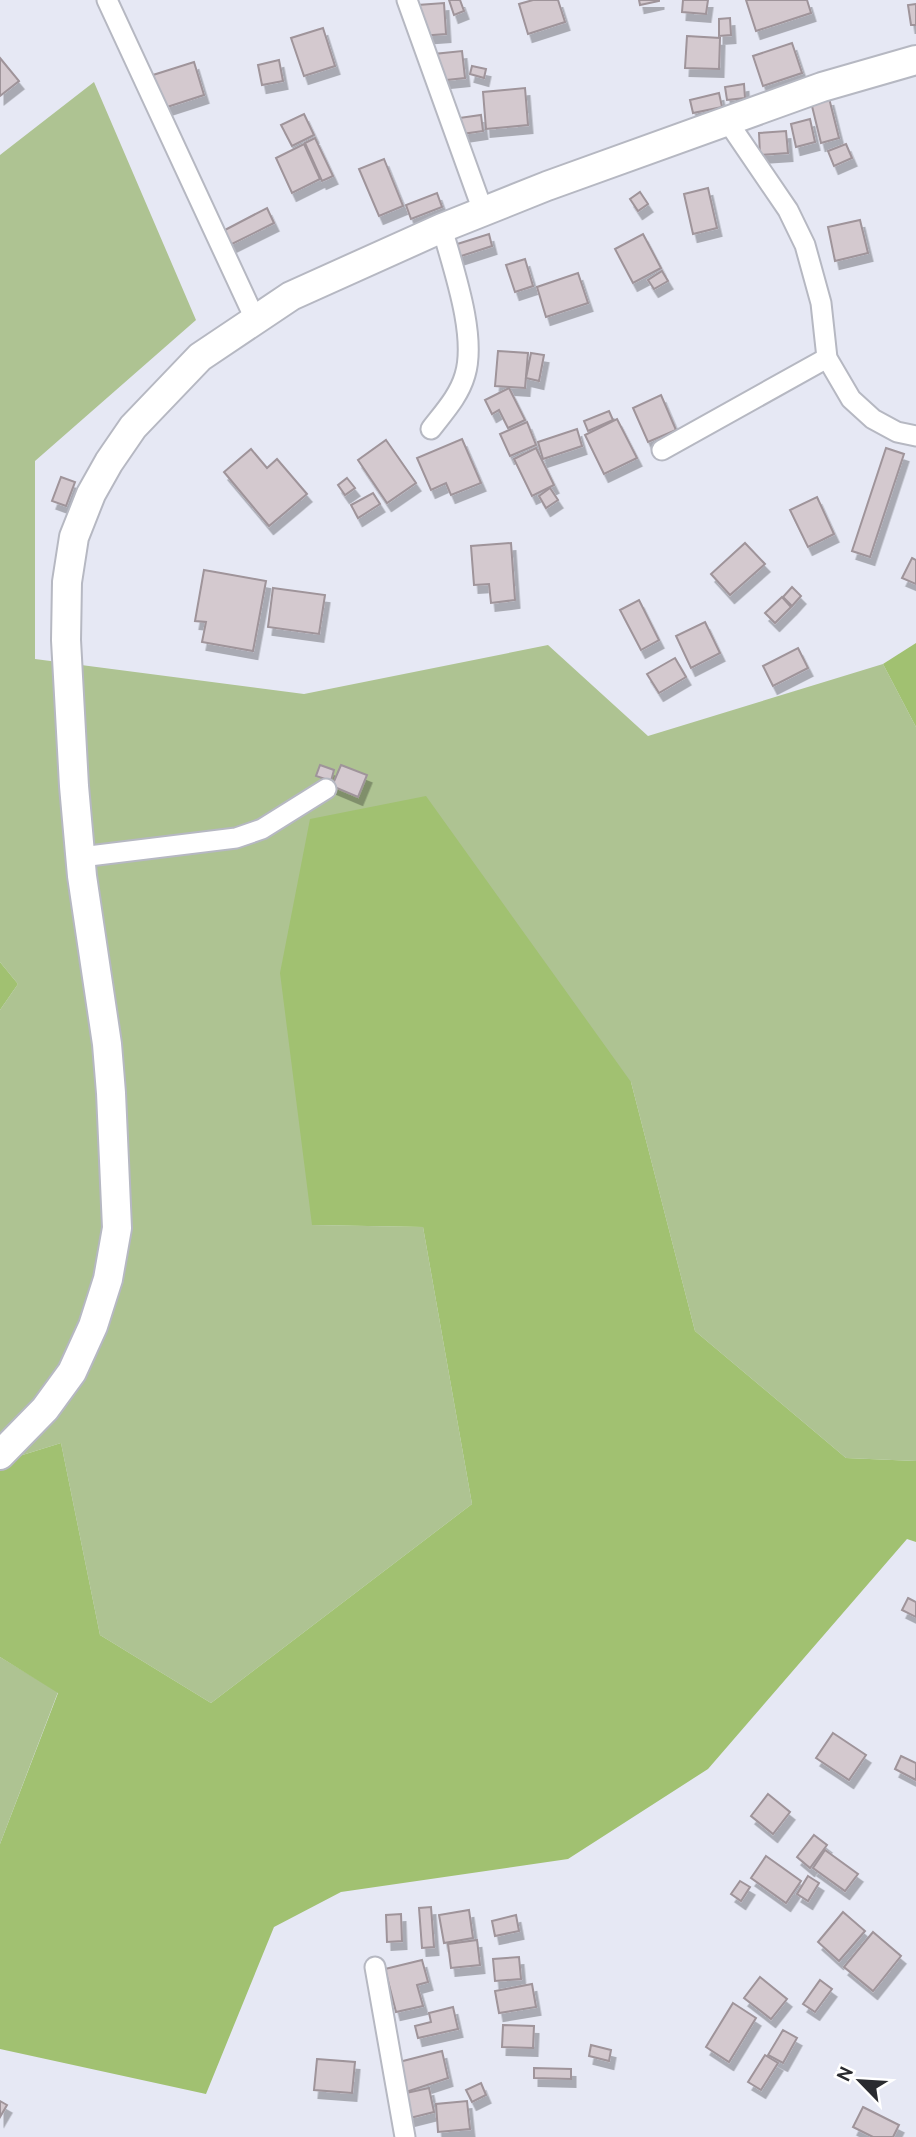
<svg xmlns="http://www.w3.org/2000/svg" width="916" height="2137" font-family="Cabin,sans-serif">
	<defs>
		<filter id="shadow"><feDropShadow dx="4.5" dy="8" stdDeviation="0" flood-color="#0004"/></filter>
	</defs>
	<rect width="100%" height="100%" fill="#e6e8f4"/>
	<g fill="#aec392">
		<polygon points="94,82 196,320 35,461 35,659 304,694 548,645 648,736 883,664 916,727 916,1461 846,1458 695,1331 631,1082 312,1225 423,1227 472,1504 211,1703 100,1635 61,1443 0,1462 0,1010 18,984 0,962 0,155"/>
		<polygon points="0,1657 58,1692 0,1844"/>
	</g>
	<g fill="#a1c171">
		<polygon points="916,643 916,727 883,664"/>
		<polygon points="426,796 631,1082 695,1331 846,1458 916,1461 916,1542 907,1539 708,1769 568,1859 341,1892 274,1927 206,2094 0,2049 0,1844 58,1693 0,1657 0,1462 61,1443 100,1635 211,1703 472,1504 423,1227 312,1225 280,973 310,819"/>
		<polygon points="0,962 18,984 0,1010"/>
	</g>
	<g fill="#d4c9cf" stroke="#9f949a" stroke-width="2" filter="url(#shadow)">
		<polygon points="449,0 460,0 464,11 454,15"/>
		<polygon points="533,0 558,0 565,22 528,34 519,4"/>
		<polygon points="639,0 659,0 659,1 640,5"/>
		<polygon points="683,0 708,0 706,14 682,12"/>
		<polygon points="746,0 807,0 811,13 756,31"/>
		<polygon points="444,3 446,34 420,36 418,5"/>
		<polygon points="916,4 916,25 911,25 908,5"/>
		<polygon points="730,18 731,35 719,36 719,19"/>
		<polygon points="323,28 335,66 304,76 291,38"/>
		<polygon points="687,36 720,38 719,69 685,68"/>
		<polygon points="792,43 802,73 763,86 753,56"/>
		<polygon points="462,51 465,78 437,81 434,54"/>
		<polygon points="0,58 19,81 0,96"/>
		<polygon points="279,60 283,81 262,85 258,65"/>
		<polygon points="194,62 204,95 164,108 153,75"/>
		<polygon points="472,66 486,69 484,78 470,74"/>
		<polygon points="744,84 745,98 727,100 725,87"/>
		<polygon points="525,88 528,125 486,129 483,92"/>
		<polygon points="719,93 722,107 693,113 690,100"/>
		<polygon points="829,98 839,138 821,143 811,102"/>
		<polygon points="304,114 314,135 292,146 281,125"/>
		<polygon points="481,115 483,131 462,134 459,118"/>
		<polygon points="810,119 815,142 796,147 791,124"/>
		<polygon points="786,131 788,153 760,155 759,133"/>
		<polygon points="315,138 333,176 322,181 305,143"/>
		<polygon points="304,144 320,179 292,193 276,158"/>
		<polygon points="846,144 852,158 834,166 828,151"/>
		<polygon points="384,159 403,206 379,216 359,169"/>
		<polygon points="708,188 717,228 693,234 684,194"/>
		<polygon points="640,192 648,204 638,211 630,199"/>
		<polygon points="437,193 442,207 411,219 406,205"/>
		<polygon points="267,208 274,223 230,245 223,231"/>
		<polygon points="860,220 868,253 835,261 828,227"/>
		<polygon points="489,234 492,246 455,258 451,246"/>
		<polygon points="643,234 661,268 633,283 615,249"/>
		<polygon points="525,259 533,286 515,292 506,265"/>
		<polygon points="662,271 668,281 654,289 648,280"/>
		<polygon points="578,273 588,303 546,317 537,287"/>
		<polygon points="498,351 528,353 525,388 495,386"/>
		<polygon points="531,353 544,355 539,381 526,378"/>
		<polygon points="509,388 525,420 508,428 499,410 492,414 485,400"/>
		<polygon points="661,395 676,430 648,442 633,408"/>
		<polygon points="609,411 613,420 588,431 584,421"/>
		<polygon points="617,419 637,458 604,474 585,435"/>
		<polygon points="527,422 536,445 510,456 500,434"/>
		<polygon points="577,429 582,446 543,459 538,442"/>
		<polygon points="462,439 481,483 451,495 446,483 431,490 417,458"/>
		<polygon points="386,440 416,483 387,503 358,460"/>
		<polygon points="536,448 554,485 532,496 514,459"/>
		<polygon points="886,448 904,454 870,557 852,551"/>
		<polygon points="251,449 267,468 277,459 307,494 269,526 224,472"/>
		<polygon points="61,477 75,482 66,506 52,501"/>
		<polygon points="347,478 355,488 345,495 338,485"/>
		<polygon points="550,488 558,500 546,508 539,496"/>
		<polygon points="373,493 380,504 358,518 351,505"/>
		<polygon points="817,497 834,534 808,547 790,510"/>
		<polygon points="511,543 515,600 491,603 489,584 474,585 471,546"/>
		<polygon points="745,543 765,564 730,595 711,574"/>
		<polygon points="912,558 916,560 916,584 902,578"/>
		<polygon points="204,570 266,581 253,651 202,642 206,622 195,621"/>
		<polygon points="792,587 801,596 792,606 783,597"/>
		<polygon points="273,588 325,595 319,634 268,627"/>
		<polygon points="782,597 791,607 775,623 765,613"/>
		<polygon points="639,600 659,640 641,650 620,610"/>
		<polygon points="705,622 720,653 691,668 676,636"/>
		<polygon points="798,648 808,668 773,686 763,666"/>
		<polygon points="675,658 686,677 659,693 647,674"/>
		<polygon points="320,765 334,770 331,781 316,776"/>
		<polygon points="341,765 367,775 358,797 332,786"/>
		<polygon points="908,1598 916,1602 916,1617 902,1610"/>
		<polygon points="833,1733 866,1755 849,1780 816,1758"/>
		<polygon points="901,1756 916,1763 916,1780 895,1769"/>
		<polygon points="768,1794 790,1812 773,1834 751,1816"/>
		<polygon points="814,1835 827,1845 810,1868 797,1857"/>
		<polygon points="825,1850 858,1874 845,1891 813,1868"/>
		<polygon points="766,1856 801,1881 786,1903 751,1878"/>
		<polygon points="808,1876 819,1883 808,1901 797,1894"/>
		<polygon points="740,1881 750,1887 741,1901 731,1894"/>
		<polygon points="431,1907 434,1947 422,1948 419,1908"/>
		<polygon points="469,1910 473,1938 444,1943 439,1915"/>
		<polygon points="843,1912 865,1931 839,1961 818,1942"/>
		<polygon points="401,1914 402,1941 387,1942 386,1915"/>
		<polygon points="516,1915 519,1931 495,1936 492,1921"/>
		<polygon points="873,1932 901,1956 873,1991 844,1967"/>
		<polygon points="477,1940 480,1965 451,1968 448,1944"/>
		<polygon points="519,1957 521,1979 495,1981 493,1959"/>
		<polygon points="422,1960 428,1982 417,1985 423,2006 396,2012 385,1969"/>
		<polygon points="760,1977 787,1999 771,2019 744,1998"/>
		<polygon points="820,1980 832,1989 815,2012 803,2004"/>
		<polygon points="532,1984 536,2007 499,2013 495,1991"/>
		<polygon points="733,2003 756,2018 729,2062 706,2047"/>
		<polygon points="453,2007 458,2029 418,2038 415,2026 431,2022 429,2013"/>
		<polygon points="503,2025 534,2026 533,2048 502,2047"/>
		<polygon points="783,2030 797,2038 783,2063 768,2055"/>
		<polygon points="591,2045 611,2050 609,2061 589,2056"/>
		<polygon points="442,2051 448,2078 406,2092 399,2062"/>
		<polygon points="765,2055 778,2063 761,2090 748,2082"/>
		<polygon points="317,2059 355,2062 352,2093 314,2090"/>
		<polygon points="534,2068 571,2069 571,2079 534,2078"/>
		<polygon points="481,2083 486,2095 472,2102 466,2090"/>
		<polygon points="429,2088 434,2112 402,2120 397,2095"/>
		<polygon points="0,2101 7,2105 0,2117"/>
		<polygon points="467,2101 470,2129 438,2132 436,2104"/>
		<polygon points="863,2107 899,2125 893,2137 873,2137 853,2127"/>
	</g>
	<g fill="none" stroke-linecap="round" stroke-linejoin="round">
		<g stroke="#b6b8c2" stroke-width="23">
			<g id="street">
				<polyline points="107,0 255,319"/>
				<polyline points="407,0 483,211"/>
				<polyline points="728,122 788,210 805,245 821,303 827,358 851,399 873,419 897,432 916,436"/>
				<path d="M431,429C444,412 459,396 465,375C477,335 453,268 442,228"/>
				<polyline points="662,450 827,358"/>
				<polyline points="81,857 236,838 262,829 326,789"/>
				<polyline points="375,1967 405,2137"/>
			</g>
		</g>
		<g stroke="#b6b8c2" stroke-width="32">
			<polyline id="secondary" points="0,1455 45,1409 72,1372 93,1326 108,1279 117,1228 111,1093 107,1044 82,876 74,786 66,640 67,582 74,537 91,494 109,462 133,427 200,357 291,296 442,228 547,186 822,87 916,60"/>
		</g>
		<use href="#street" stroke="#fff" stroke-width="19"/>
		<use href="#secondary" stroke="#fff" stroke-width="28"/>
	</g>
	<g transform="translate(860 2081) rotate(295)" stroke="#ffffff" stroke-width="5" paint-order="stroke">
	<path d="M0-5L12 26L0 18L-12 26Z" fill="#2a2b2f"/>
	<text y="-10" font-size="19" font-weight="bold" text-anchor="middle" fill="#2a2b2f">N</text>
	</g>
</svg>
